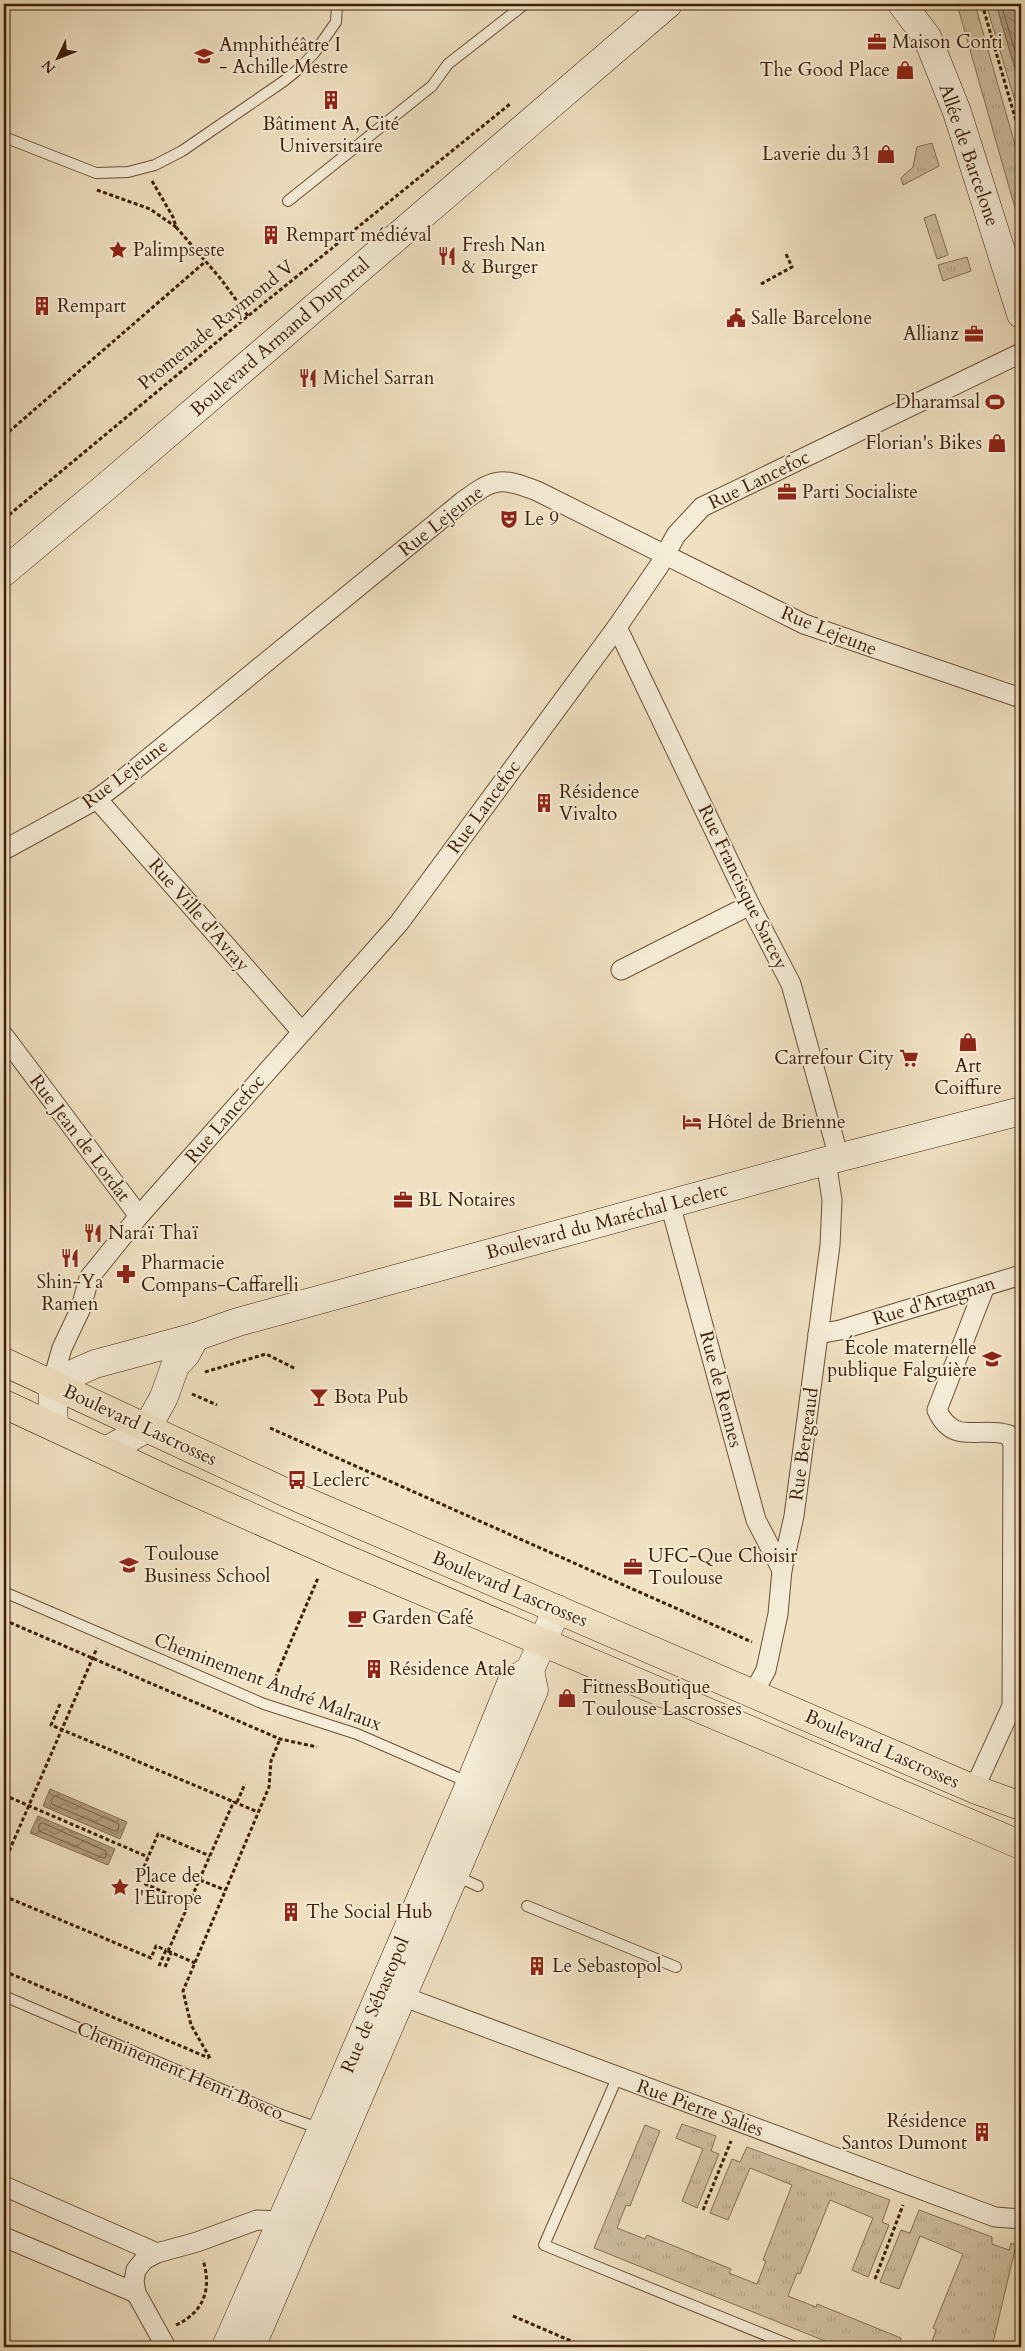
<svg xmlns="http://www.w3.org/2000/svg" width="1025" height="2351" font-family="Cardo,serif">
	<defs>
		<pattern id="grass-tufts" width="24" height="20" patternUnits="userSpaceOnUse" patternTransform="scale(1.25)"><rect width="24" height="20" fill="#d1c0a2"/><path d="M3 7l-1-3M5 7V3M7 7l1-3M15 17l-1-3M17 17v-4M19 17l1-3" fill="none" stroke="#b4a58a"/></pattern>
		<pattern id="water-waves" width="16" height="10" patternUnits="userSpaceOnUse" patternTransform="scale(1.25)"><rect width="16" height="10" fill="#b39f83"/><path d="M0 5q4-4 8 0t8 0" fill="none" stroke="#938169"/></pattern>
	</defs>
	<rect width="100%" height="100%" fill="#f0e1c2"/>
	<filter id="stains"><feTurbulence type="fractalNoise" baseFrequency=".004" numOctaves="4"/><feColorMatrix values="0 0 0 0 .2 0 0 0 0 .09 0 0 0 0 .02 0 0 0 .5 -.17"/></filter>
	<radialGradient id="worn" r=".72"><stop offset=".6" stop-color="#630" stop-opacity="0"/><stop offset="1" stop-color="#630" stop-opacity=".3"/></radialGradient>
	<g fill="url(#grass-tufts)" stroke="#867055">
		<polygon points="957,4 975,4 1021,166 1021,229"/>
		<polygon points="986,4 996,4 1021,89 1021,121"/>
		<polygon points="932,143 939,166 903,185 901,178 913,167 917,147"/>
		<polygon points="935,214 948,255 937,259 924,218"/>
		<polygon points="967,257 971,271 943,281 938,265"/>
		<polygon points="682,2124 716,2136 711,2151 719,2154 697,2208 682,2201 703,2149 676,2138"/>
		<polygon points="645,2125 660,2131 630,2206 626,2205 617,2228 645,2239 647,2235 731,2269 729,2273 757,2284 766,2261 763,2260 792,2185 750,2168 728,2220 710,2213 732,2159 740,2162 747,2147 890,2200 882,2222 889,2225 868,2277 852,2270 873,2218 830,2200 800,2274 797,2273 788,2296 816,2307 817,2304 901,2338 900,2342 914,2347 840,2347 594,2248"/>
		<polygon points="919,2210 992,2237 992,2244 1009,2250 1011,2243 1016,2245 992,2347 930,2347 936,2330 933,2328 963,2254 920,2236 899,2289 880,2282 901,2230 910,2233"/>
	</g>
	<g fill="url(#water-waves)" stroke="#836c52">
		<polygon points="996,4 1021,4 1021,89"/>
		<polygon points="50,1789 127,1822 120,1839 43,1806"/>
		<polygon points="38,1816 115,1849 108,1865 30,1833"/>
	</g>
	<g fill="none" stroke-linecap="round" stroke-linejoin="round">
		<g stroke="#785f46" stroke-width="1">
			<polyline points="1001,4 1021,71"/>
			<polygon points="55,1796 119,1824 118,1830 115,1831 52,1804 51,1801"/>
			<polygon points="43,1823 106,1851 106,1857 103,1858 39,1831 39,1825"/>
		</g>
		<g stroke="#695036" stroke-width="12">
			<g id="lane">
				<polyline points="4,137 96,173 128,172 155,165 182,151 284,81 301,67 315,52 336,22 337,4"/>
				<polyline points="288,201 432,86 448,64 525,4"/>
				<polyline points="4,1592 264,1704 357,1734 470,1783"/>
				<polyline points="456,1876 478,1886"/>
				<polyline points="527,1906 676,1967"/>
				<polyline points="4,1996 279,2114 321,2129"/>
				<polyline points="617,2078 544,2245 795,2347"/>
			</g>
		</g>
		<g stroke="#695036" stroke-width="21">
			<g id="street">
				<polyline points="617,627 750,905 791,984 839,1158"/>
				<polyline points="97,799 302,1032"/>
				<path d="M4,850L97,799L117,784L462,502C493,479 500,476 537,491L804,624L1021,698"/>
				<polyline points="621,970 750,905"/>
				<polyline points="4,1036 139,1216"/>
				<polyline points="670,1204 756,1520 782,1570"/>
				<polyline points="818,1334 840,1330 1021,1275"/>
				<polyline points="52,1383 62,1348 81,1308 89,1278 139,1216 399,923 617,627 659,566 676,535 702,507 1021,353"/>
				<polyline points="754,1692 766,1670 778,1614 782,1570 794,1516 830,1245 832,1200 826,1161"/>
				<path d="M974,1789L1012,1706L1013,1444L1009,1435C980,1425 954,1447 937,1410L985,1286"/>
				<polyline points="391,1992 995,2217 1021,2219"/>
				<polyline points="4,2186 157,2253"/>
				<polyline points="4,2237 136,2293"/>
				<polyline points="166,2347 136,2293 134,2281 136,2270 144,2260 157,2253 197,2242 257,2220 282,2221 286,2230"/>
			</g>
		</g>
		<g stroke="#3c1f08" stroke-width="29">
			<g id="secondary">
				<polyline points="902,4 927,37 957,112 1021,314"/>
				<polyline points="4,572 108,485 668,4"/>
				<polyline points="54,1427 52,1383 95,1364 195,1337 238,1322 826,1161 1021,1111"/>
				<polyline points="106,1451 147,1428 164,1397 175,1366 186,1354 195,1337"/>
				<polyline points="226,2347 322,2129 470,1784 512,1681 530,1670"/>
				<polyline points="251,2347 534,1690 530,1670 557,1609"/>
			</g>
		</g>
		<g stroke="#3c1f08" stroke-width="29">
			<g id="primary">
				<polyline points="4,1362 289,1494 974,1789 1021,1806"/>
				<polyline points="4,1404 172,1482 337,1555 1021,1845"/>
			</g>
		</g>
		<g stroke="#3c1f08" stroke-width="3" stroke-dasharray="4 2.5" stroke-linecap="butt">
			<polyline points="982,4 1021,138"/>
			<polyline points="152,181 173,217 176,227 220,278 248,316"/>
			<polyline points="97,190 150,209 176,227"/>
			<polyline points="761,284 792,267 786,254"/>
			<polyline points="4,436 205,262"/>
			<polyline points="4,519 248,316 510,104"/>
			<polyline points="205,1372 266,1354 296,1369"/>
			<polyline points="192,1394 217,1405"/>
			<polyline points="270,1428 752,1642"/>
			<polyline points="4,1620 280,1739 317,1747"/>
			<polyline points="270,1690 318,1578"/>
			<polyline points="60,1704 51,1725 258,1812"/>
			<polyline points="4,1795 148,1857"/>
			<polyline points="237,1802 245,1784"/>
			<polyline points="4,1863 97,1648"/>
			<polyline points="200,1880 225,1890"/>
			<polyline points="4,1896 151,1958 156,1946 166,1950"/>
			<polyline points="190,1903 138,1881 158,1834 210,1856"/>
			<polyline points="168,1951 195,1963"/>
			<polyline points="159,1966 166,1950 168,1951 234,1801"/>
			<polyline points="165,1967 171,1953"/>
			<polyline points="4,1971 209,2058"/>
			<polyline points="210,2058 191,2025 183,1991 269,1787 271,1761 280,1739"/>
			<polyline points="703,2210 731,2141"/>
			<polyline points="875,2279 903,2205"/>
			<polyline points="513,2316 585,2347"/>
			<path d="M176,2325C204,2312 212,2289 203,2260"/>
		</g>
		<use href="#lane" stroke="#f5ecd7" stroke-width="10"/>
		<use href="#street" stroke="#f5ecd7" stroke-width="19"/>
		<use href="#secondary" stroke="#f5ecd7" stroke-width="28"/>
		<use href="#primary" stroke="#f0e1c2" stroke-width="28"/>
	</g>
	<defs>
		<g id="office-bare" transform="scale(1.5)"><path d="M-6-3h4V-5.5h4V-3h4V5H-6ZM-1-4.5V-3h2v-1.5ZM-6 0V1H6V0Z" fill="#8f2418" stroke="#f5ecd7" stroke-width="2.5" paint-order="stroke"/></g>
		<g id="university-bare" transform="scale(1.5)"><path d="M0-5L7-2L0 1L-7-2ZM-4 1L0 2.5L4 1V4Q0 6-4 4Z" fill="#8f2418" stroke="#f5ecd7" stroke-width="2.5" paint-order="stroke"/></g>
		<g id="shop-bare" transform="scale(1.5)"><path d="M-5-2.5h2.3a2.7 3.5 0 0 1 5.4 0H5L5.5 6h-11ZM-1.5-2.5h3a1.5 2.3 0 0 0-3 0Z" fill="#8f2418" stroke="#f5ecd7" stroke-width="2.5" paint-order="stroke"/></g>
		<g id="building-bare" transform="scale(1.5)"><path d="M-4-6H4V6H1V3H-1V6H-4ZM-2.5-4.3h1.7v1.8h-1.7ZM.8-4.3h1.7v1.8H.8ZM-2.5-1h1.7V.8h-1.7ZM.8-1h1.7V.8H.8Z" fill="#8f2418" stroke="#f5ecd7" stroke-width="2.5" paint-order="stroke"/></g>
		<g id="sight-bare" transform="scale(1.5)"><path d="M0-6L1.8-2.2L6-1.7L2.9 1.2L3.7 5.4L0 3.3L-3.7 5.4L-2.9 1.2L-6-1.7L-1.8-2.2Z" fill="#8f2418" stroke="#f5ecd7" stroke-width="2.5" paint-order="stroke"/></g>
		<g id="restaurant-bare" transform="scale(1.5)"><path d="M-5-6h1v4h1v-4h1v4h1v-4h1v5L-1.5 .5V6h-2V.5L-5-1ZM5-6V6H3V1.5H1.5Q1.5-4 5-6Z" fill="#8f2418" stroke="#f5ecd7" stroke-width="2.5" paint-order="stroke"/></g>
		<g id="civic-bare" transform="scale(1.5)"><path d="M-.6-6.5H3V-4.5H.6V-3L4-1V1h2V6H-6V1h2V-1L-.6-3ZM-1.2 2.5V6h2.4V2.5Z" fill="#8f2418" stroke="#f5ecd7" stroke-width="2.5" paint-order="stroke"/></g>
		<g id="stadium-bare" transform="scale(1.5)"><path d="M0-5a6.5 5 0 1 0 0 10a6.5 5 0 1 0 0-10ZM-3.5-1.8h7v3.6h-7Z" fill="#8f2418" stroke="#f5ecd7" stroke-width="2.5" paint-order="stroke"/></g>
		<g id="theatre-bare" transform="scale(1.5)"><path d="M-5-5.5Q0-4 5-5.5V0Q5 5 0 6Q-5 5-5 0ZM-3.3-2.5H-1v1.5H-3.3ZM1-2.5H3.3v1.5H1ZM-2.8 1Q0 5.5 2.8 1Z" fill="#8f2418" stroke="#f5ecd7" stroke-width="2.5" paint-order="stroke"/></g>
		<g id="supermarket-bare" transform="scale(1.5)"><path d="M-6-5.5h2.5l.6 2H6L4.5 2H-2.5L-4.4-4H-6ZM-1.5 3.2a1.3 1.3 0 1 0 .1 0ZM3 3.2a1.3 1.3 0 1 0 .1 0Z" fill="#8f2418" stroke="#f5ecd7" stroke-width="2.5" paint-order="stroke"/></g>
		<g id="hotel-bare" transform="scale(1.5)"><path d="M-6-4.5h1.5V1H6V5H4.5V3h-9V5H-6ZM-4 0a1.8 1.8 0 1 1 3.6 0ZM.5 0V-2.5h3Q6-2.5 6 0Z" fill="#8f2418" stroke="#f5ecd7" stroke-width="2.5" paint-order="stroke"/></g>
		<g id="pharmacy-bare" transform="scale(1.5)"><path d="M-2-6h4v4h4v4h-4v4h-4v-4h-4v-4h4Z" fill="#8f2418" stroke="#f5ecd7" stroke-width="2.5" paint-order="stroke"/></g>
		<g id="school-bare" transform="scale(1.5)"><path d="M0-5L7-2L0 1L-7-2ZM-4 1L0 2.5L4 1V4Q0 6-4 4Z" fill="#8f2418" stroke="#f5ecd7" stroke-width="2.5" paint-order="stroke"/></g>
		<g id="bar-bare" transform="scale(1.5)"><path d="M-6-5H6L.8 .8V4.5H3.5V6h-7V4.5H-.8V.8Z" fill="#8f2418" stroke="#f5ecd7" stroke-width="2.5" paint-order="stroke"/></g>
		<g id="bus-bare" transform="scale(1.5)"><path d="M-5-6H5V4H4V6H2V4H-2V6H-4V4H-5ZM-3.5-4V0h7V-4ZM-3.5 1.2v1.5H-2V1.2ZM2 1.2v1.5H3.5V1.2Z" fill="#8f2418" stroke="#f5ecd7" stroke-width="2.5" paint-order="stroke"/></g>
		<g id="cafe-bare" transform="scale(1.5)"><path d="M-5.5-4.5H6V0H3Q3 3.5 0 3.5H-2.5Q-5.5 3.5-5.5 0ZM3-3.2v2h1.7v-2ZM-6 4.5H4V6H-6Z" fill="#8f2418" stroke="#f5ecd7" stroke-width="2.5" paint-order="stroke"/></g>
	</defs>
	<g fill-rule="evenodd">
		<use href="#office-bare" x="877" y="42"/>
		<use href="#university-bare" x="204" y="56"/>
		<use href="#shop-bare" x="905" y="70"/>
		<use href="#building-bare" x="331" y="100"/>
		<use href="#shop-bare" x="886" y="154"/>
		<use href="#building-bare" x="271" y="235"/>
		<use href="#sight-bare" x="118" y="250"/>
		<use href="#restaurant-bare" x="447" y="256"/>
		<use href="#building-bare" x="42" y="306"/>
		<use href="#civic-bare" x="736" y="318"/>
		<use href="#office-bare" x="974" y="334"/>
		<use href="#restaurant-bare" x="308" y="378"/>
		<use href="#stadium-bare" x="995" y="402"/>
		<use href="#shop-bare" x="997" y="443"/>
		<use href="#office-bare" x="787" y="492"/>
		<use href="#theatre-bare" x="509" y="519"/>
		<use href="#building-bare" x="544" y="803"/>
		<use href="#shop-bare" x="968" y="1042"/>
		<use href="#supermarket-bare" x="909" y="1058"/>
		<use href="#hotel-bare" x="692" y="1122"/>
		<use href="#office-bare" x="403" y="1200"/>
		<use href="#restaurant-bare" x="93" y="1233"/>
		<use href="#restaurant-bare" x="70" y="1258"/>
		<use href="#pharmacy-bare" x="126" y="1274"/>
		<use href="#school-bare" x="992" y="1359"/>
		<use href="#bar-bare" x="319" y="1397"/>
		<use href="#bus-bare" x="297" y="1480"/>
		<use href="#university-bare" x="129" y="1565"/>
		<use href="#office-bare" x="633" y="1567"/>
		<use href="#cafe-bare" x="357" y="1618"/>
		<use href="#building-bare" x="374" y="1669"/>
		<use href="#shop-bare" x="567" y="1698"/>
		<use href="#sight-bare" x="120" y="1887"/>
		<use href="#building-bare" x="291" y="1912"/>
		<use href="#building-bare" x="537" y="1966"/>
		<use href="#building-bare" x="982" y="2132"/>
	</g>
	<g text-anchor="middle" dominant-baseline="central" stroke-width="4" stroke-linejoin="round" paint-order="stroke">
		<g font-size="19" fill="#3c1f08" stroke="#f5ecd7" text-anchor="start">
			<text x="892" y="42">Maison Conti</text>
			<text x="219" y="45">Amphithéâtre I<tspan x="219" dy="22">- Achille Mestre</tspan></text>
			<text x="890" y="70" text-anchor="end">The Good Place</text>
			<text x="331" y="124" text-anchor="middle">Bâtiment A, Cité<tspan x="331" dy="22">Universitaire</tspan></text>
			<text x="871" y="154" text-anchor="end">Laverie du 31</text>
			<text x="286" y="235">Rempart médiéval</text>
			<text x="462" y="245">Fresh Nan<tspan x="462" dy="22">&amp; Burger</tspan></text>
			<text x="133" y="250">Palimpseste</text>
			<text x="57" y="306">Rempart</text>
			<text x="751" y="318">Salle Barcelone</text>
			<text x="959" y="334" text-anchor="end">Allianz</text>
			<text x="323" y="378">Michel Sarran</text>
			<text x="980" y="402" text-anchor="end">Dharamsal</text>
			<text x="982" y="443" text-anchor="end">Florian's Bikes</text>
			<text x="802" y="492">Parti Socialiste</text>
			<text x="524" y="519">Le 9</text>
			<text x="559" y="792">Résidence<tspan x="559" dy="22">Vivalto</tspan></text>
			<text x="894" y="1058" text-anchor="end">Carrefour City</text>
			<text x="968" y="1066" text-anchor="middle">Art<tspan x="968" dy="22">Coiffure</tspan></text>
			<text x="707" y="1122">Hôtel de Brienne</text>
			<text x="418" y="1200">BL Notaires</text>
			<text x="108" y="1233">Naraï Thaï</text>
			<text x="141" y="1263">Pharmacie<tspan x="141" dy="22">Compans-Caffarelli</tspan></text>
			<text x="70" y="1282" text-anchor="middle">Shin-Ya<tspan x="70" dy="22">Ramen</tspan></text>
			<text x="977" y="1348" text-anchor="end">École maternelle<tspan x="977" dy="22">publique Falguière</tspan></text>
			<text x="334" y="1397">Bota Pub</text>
			<text x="312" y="1480">Leclerc</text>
			<text x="144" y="1554">Toulouse<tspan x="144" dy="22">Business School</tspan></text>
			<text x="648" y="1556">UFC-Que Choisir<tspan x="648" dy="22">Toulouse</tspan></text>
			<text x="372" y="1618">Garden Café</text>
			<text x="389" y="1669">Résidence Atale</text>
			<text x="582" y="1687">FitnessBoutique<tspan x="582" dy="22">Toulouse Lascrosses</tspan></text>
			<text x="135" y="1876">Place de<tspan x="135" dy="22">l'Europe</tspan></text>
			<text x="306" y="1912">The Social Hub</text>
			<text x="552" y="1966">Le Sebastopol</text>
			<text x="967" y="2121" text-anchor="end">Résidence<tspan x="967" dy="22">Santos Dumont</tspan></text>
		</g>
		<g font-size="19" fill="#3c1f08" stroke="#f5ecd7">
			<text transform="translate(969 155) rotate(71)">Allée de Barcelone</text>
			<text transform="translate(216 325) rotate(-39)">Promenade Raymond V</text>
			<text transform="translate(280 337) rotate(-41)">Boulevard Armand Duportal</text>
			<text transform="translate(759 480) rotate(-26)">Rue Lancefoc</text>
			<text transform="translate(441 521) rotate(-38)">Rue Lejeune</text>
			<text transform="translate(829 631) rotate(22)">Rue Lejeune</text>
			<text transform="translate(125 774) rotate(-37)">Rue Lejeune</text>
			<text transform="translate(484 807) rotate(-54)">Rue Lancefoc</text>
			<text transform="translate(743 887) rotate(64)">Rue Francisque Sarcey</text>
			<text transform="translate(199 915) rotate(49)">Rue Ville d'Avray</text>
			<text transform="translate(225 1119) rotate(-49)">Rue Lancefoc</text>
			<text transform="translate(80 1138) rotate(53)">Rue Jean de Lordat</text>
			<text transform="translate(607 1221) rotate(-15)">Boulevard du Maréchal Leclerc</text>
			<text transform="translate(934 1301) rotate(-17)">Rue d'Artagnan</text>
			<text transform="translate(721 1389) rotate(75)">Rue de Rennes</text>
			<text transform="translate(140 1425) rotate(25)">Boulevard Lascrosses</text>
			<text transform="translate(804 1444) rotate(-82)">Rue Bergeaud</text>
			<text transform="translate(510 1589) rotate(23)">Boulevard Lascrosses</text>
			<text transform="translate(268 1682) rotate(21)">Cheminement André Malraux</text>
			<text transform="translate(882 1749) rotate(24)">Boulevard Lascrosses</text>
			<text transform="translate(375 2005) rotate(-67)">Rue de Sébastopol</text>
			<text transform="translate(180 2071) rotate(23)">Cheminement Henri Bosco</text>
			<text transform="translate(700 2108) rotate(20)">Rue Pierre Salies</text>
		</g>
	</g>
	<rect width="1025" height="2351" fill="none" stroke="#f0e1c2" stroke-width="20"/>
	<rect x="5" y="5" width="1015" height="2341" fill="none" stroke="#3c1f08" stroke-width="2.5"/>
	<rect x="10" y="10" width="1005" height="2331" fill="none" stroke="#3c1f08"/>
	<g transform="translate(58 58) rotate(227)" stroke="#f5ecd7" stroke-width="4" paint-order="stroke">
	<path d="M0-4L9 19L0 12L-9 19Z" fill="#3c1f08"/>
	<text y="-8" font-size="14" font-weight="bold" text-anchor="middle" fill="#3c1f08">N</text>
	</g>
	<rect width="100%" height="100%" filter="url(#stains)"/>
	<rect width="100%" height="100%" fill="url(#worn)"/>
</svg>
